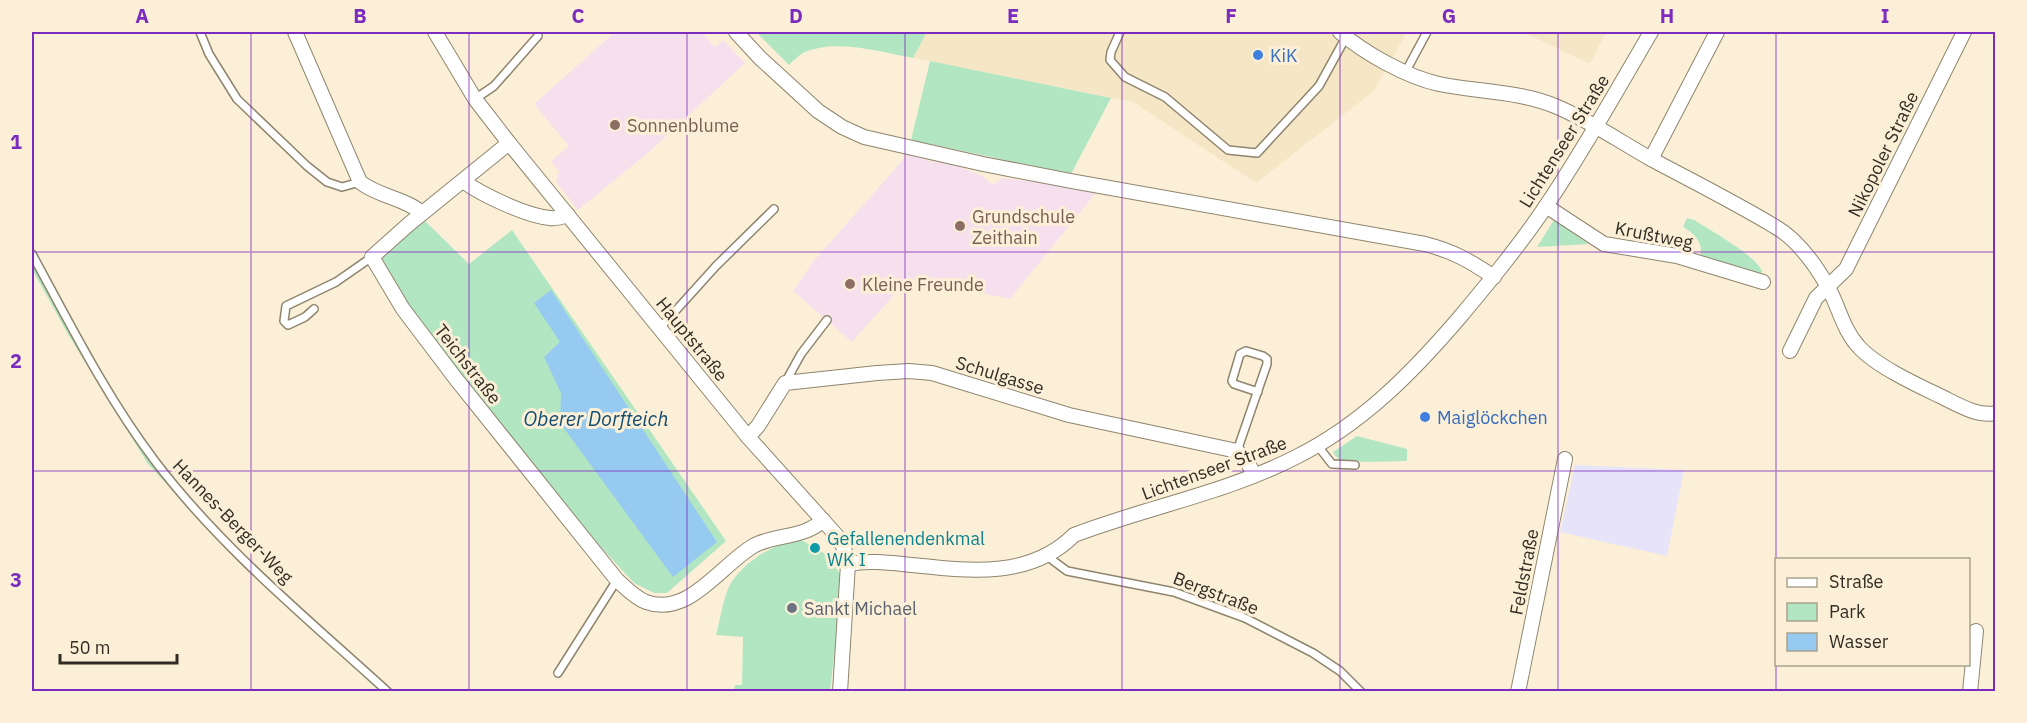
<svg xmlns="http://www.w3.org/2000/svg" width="2027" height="723" font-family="'IBM Plex Sans',sans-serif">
	<rect width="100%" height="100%" fill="#fbf0d7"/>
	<g fill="#f5e6c6">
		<polygon points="927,32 1407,32 1374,91 1256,183 1133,102 913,58"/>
		<polygon points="1523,32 1606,32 1590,64"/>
	</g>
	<polygon fill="#e7e4fa" points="1575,465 1684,470 1667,556 1560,532"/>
	<g fill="#f7e0ed">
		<polygon points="615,32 701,32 715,47 723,40 745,63 649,152 578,210 556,182 559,172 551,161 569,146 534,104"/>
		<polygon points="909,153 929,161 953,164 982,176 993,185 1002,178 1099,189 1010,299 909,278 852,342 793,291 812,263"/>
	</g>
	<g fill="#b2e6c3">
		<path d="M756,32H927L913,58C879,52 837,38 803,53C798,56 793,61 789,65Z"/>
		<polygon points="930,61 1111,98 1071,174 911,140"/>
		<path d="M1687,218L1694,220C1711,231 1754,254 1762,271L1760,275L1703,259L1700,256C1704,243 1694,233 1683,227Z"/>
		<polygon points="423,219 469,264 512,230 726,541 667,593 654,593 634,583 584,529 458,376 407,305 383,265 382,257"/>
		<polygon points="1554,220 1589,244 1537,247"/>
		<polygon points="32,263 112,404 151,462 187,503 382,691 379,691 235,558 148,464 69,336 32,269"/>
		<path d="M1357,436L1407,449V461C1395,461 1347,464 1339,459C1337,458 1334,454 1333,452Z"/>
		<path d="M800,539L827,555L841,575L839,613L830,691H734L735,685H742L743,637L716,635C720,621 724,593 732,581C748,559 774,544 800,539Z"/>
	</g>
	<polygon fill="#97caf0" points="551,290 717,542 673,577 560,423 561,393 544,357 560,342 534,303"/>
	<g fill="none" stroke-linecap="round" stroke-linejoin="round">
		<g stroke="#8f856e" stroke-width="10">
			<g id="service">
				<polyline points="200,32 209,54 237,99 307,166 327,182 342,187 360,182"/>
				<polyline points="1120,32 1111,52 1110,60 1125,77 1165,97 1228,150 1257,153 1319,86 1346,37"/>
				<polyline points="1406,71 1427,32"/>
				<polyline points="475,99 494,86 538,36"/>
				<path d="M32,254C70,324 107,398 155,461C221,548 308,619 388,692"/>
				<polyline points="314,309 305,317 288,325 284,321 286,306 336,282 372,257"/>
				<polyline points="660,328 716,266 774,209"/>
				<polyline points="785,383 801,354 827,320"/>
				<polyline points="1317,445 1332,464 1355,465"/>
				<polyline points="1237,451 1267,364 1267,359 1263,356 1246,351 1240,354 1232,381 1234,384 1258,392"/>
				<polyline points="1047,556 1067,571 1174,592 1245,618 1313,653 1340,671 1361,692"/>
				<polyline points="558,673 617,580"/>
			</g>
		</g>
		<g stroke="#8f856e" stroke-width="16">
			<g id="minor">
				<path d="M295,32L360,182C379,197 405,198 422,213"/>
				<polyline points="435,32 475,99 509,143 748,437 837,536 844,548 848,564 840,692"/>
				<path d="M736,32L760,58L818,111L842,127L864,137L983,164L1071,181L1425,244C1453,251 1470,261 1494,277"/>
				<path d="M1340,32C1364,53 1407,77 1439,84C1478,92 1518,91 1555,106C1589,120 1619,141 1651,159C1692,181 1734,202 1774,226C1797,239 1815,264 1828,287C1839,307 1843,330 1859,347C1876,366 1917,385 1940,396C1957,404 1977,417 1996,413"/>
				<path d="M509,143L409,224L372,257L403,309L456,379L617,580C625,587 635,598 646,602C689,618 722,563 755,545C777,534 805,538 823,520"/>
				<polyline points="1651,159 1717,32"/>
				<path d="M463,181C482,195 527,216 550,218C556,219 562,217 568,215"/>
				<polyline points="1546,206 1604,244 1677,256 1763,282"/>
				<polyline points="1790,351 1816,298 1846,269 1964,32"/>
				<polyline points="748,437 758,426 785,383 877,373 909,371 932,373 1069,415 1237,451 1247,461 1254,475"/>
				<path d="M848,564C869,560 891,563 912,565C969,571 1030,579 1074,535C1147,507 1226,493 1296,457C1362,424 1412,373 1460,317C1490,281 1520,245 1546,206C1584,150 1617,90 1651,32"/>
				<polyline points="1518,692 1565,459"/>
				<polyline points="1970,692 1976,631"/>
			</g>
		</g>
		<use href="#service" stroke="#fff" stroke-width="7"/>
		<use href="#minor" stroke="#fff" stroke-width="14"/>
	</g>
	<path fill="none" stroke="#7b2cbf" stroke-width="1.5" stroke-opacity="0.55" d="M251,32V692M469,32V692M687,32V692M905,32V692M1122,32V692M1340,32V692M1558,32V692M1776,32V692M32,252H1996M32,471H1996"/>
	<g fill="#3f7fe0" stroke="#fbf0d7" stroke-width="2">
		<circle cx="1258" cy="55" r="6"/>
		<circle cx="1425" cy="417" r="6"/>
	</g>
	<g fill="#8d6e63" stroke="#fbf0d7" stroke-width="2">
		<circle cx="615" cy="125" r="6"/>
		<circle cx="960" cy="226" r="6"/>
		<circle cx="850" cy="284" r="6"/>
	</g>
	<circle fill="#0f9aa8" stroke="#fbf0d7" stroke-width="2" cx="815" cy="548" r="6"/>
	<circle fill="#6b7280" stroke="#fbf0d7" stroke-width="2" cx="792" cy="608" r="6"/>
	<g text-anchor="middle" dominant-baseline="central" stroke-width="6" stroke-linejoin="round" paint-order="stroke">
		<g font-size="18" fill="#366cbe" stroke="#fbf0d7" text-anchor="start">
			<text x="1270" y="55">KiK</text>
			<text x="1437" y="417">Maiglöckchen</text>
		</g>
		<g font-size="18" fill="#785e54" stroke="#fbf0d7" text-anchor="start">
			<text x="627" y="125">Sonnenblume</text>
			<text x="972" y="216">Grundschule<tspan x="972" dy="21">Zeithain</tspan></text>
			<text x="862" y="284">Kleine Freunde</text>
		</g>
		<g font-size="18" fill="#312d24" stroke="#fbf0d7">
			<text transform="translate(1564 141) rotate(-58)">Lichtenseer Straße</text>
			<text transform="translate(1883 154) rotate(-64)">Nikopoler Straße</text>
			<text transform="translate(1654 235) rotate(11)">Krußtweg</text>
			<text transform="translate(692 339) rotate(51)">Hauptstraße</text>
			<text transform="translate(468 364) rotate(52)">Teichstraße</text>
			<text transform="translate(1000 375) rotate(17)">Schulgasse</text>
			<text transform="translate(1214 468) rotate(-20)">Lichtenseer Straße</text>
			<text transform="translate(233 521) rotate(46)">Hannes-Berger-Weg</text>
			<text transform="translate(1524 572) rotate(-79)">Feldstraße</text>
			<text transform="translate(1216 593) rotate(21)">Bergstraße</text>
		</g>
		<g font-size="18" fill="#0d838f" stroke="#fbf0d7" text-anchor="start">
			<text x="827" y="538">Gefallenendenkmal<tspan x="827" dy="21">WK I</tspan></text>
		</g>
		<g font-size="18" fill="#5b616d" stroke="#fbf0d7" text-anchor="start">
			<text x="804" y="608">Sankt Michael</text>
		</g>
		<g font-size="20" font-style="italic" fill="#134d72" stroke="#fbf0d7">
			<text x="596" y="418">Oberer Dorfteich</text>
		</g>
	</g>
	<rect width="2027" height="723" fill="none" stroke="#fbf0d7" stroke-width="66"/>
	<rect x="1775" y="558" width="195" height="108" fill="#fbf0d7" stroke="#aaa28f" stroke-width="1.5"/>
	<rect x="1787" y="578" width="30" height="9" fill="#ffffff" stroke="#aaa28f" stroke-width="1.5"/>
	<text x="1829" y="588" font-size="18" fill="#312d24">Straße</text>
	<rect x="1787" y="603" width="30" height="18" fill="#b2e6c3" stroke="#aaa28f" stroke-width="1.5"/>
	<text x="1829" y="618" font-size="18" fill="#312d24">Park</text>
	<rect x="1787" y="633" width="30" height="18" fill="#97caf0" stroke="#aaa28f" stroke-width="1.5"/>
	<text x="1829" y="648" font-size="18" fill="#312d24">Wasser</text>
	<path d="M60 654v9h117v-9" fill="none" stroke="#312d24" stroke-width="3"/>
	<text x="69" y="654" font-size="18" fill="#312d24" stroke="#fbf0d7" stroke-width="4.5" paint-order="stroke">50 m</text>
	<rect x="33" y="33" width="1961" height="657" fill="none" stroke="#7b2cbf" stroke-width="2"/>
	<g font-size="20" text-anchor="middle" font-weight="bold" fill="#7b2cbf">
		<text x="142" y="23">A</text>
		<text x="360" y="23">B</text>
		<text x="578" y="23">C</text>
		<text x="796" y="23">D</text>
		<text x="1013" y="23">E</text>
		<text x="1231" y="23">F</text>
		<text x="1449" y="23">G</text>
		<text x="1667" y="23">H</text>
		<text x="1885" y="23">I</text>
		<text x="16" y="149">1</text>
		<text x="16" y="368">2</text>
		<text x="16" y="587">3</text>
	</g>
</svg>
